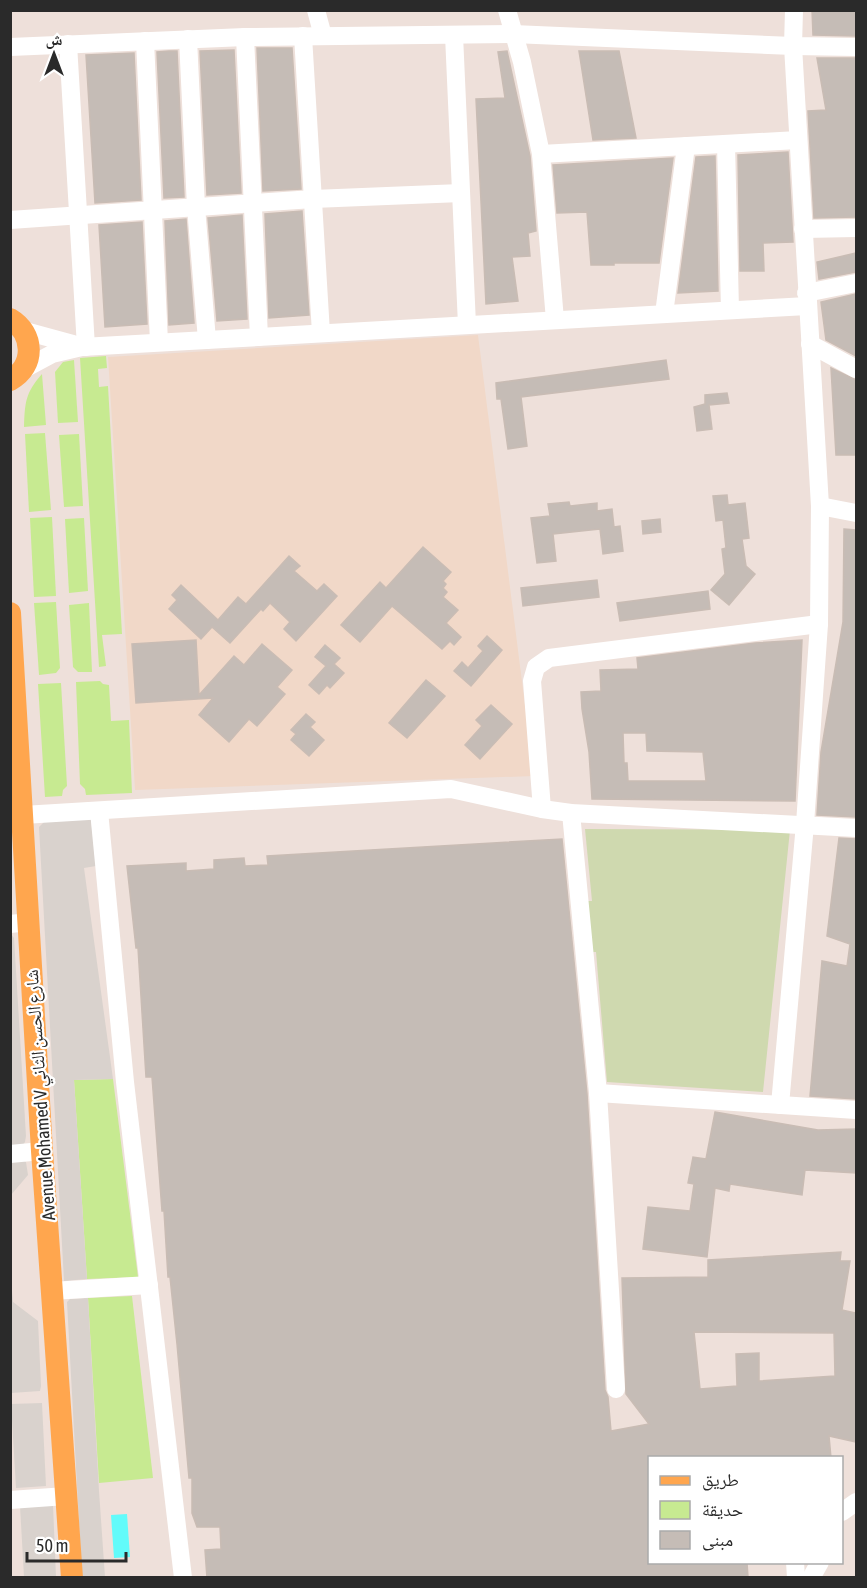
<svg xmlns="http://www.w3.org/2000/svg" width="867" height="1588" font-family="'Asap Condensed','Noto Naskh Arabic',sans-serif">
	<rect width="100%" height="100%" fill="#eee0da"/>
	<polygon fill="#f1d8c8" points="478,335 534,776 135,790 108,357"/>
	<g fill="#c7ea91">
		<polygon points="106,356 107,368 98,369 99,387 108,386 122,634 102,635 106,666 99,667 80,358"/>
		<polygon points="74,360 78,422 58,423 55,372 63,362"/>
		<path d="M42,374L46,425L24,427C25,403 25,393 42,374Z"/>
		<polygon points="45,433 51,510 29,512 25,434"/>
		<polygon points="79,434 83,506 64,507 59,435"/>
		<polygon points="52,517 56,596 34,597 30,518"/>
		<polygon points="84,518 88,591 69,593 65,519"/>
		<polygon points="56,602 60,668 56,673 39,675 34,603"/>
		<polygon points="89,603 92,672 78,672 73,667 69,605"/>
		<polygon points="100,681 103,684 109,685 111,721 129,720 132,793 86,795 85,789 80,784 76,682"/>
		<polygon points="61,683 67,786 63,790 62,796 45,797 38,684"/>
		<polygon points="113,1079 138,1277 87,1279 74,1080"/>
		<polygon points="132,1296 153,1478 99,1483 88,1298"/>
	</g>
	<polygon fill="#cfd9af" points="585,829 790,830 763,1092 607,1082 596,952 593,952 587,901 592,901"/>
	<g fill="#d9d2cd">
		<polygon points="91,819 96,866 84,868 113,1079 74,1080 87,1279 64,1281 39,827 44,822"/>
		<polygon points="11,934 14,938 26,1136 25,1142 22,1146 11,1146"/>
		<polygon points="22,1160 26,1162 28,1175 11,1195 11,1161"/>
		<polygon points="10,1269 13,1302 38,1321 41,1386 40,1391 11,1393"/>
		<polygon points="88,1298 99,1491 105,1577 82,1577 67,1302 70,1299"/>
		<polygon points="42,1403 46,1486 16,1488 11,1404"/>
		<polygon points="53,1505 56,1577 24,1577 20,1506"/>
	</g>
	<polygon fill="#62fbfa" points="127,1514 130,1557 114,1558 111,1515"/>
	<g fill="#c5bcb6" stroke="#c9bcb4" stroke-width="1.5" fill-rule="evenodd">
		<polygon points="812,10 856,10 856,36 813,35"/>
		<polygon points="257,48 292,48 301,189 263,191"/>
		<polygon points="234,50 241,193 207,195 200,51"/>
		<polygon points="169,51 177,51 184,197 164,198 157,52"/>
		<polygon points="507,51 530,156 536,231 528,233 530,256 512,257 518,301 486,304 476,99 505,98 498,52"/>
		<polygon points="579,51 619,51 636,138 593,140"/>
		<polygon points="134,53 141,200 95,203 86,55"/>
		<polygon points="817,58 856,58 856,217 814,218 808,111 826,110"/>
		<polygon points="788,152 793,242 763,243 764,271 740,271 738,155"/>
		<polygon points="715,156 718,291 678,293 696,157"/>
		<polygon points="673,158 659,263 614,263 614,265 591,265 587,212 557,213 553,165"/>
		<polygon points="302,211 309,315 269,318 265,214"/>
		<polygon points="242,215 247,319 217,321 208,218"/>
		<polygon points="186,219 194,323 169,325 165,221"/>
		<polygon points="142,222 147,324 105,327 99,225"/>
		<polygon points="856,253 856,272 819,279 817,262"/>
		<polygon points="856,294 856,356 826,340 821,302"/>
		<polygon points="666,360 669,379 521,397 527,446 508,449 501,399 497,399 496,383"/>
		<polygon points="831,368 856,380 856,455 836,455"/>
		<polygon points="727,393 729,403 709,405 712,429 697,431 694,407 705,404 705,395"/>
		<polygon points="727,495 728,505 745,503 749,538 742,539 746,566 755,574 729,605 711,590 725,574 722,549 726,548 723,520 716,521 713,496"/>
		<polygon points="569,502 570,506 597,503 597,511 612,509 614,527 620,526 623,551 603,554 600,529 553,534 556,561 537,563 531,518 550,516 548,504"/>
		<polygon points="660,519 661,532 643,534 642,521"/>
		<polygon points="844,529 856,530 856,817 817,815 821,752 843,622"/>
		<polygon points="423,547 451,572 443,581 446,584 443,588 447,592 443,597 458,610 446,623 461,637 454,645 450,641 442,649 392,606 360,642 341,625 380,582 386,588"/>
		<polygon points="289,556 300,566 294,571 317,591 324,584 337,596 296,641 284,629 290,622 270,603 263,611 261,609 230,643 212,627 201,639 169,609 177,600 172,595 181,585 218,620 238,597 246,604"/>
		<polygon points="597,580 599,597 523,606 521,588"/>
		<polygon points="708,591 710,609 620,621 617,603"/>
		<polygon points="487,636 502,650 471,686 454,671 462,662 468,668 483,651 478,646"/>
		<polygon points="196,640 199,695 234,656 244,665 262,644 292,670 277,687 285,694 257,726 249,719 229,742 199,715 213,698 136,703 132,644"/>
		<path d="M802,640L795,801L592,799L589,752L582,709L581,692L601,691L600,670L638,669L637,658L755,643ZM623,733H646L647,751L703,752L706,781H628L627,763H624Z"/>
		<polygon points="325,645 340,658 334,664 344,673 330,688 327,685 319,694 309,685 326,666 315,657"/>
		<polygon points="426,680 445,696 407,738 389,723"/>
		<polygon points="491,705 512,724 480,759 465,745 482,726 476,720"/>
		<polygon points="306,714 315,722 310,727 324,740 309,756 291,740 296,734 291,730"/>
		<polygon points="839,838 856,839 856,1099 810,1096 822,961 847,966 850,944 827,936"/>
		<path d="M562,839L587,1094L605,1390L608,1397L611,1431L649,1424L626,1394L622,1278L708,1277V1260L841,1252L840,1261H850L842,1310L856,1313V1442L829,1436L831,1458H650V1563H747L748,1577L207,1578L205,1550L221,1549L220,1527H197L192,1513V1478H189L177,1344L170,1277H168L164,1211H162L152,1077H146L138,948H136L127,866L186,863V871L214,869V860L244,858L245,866L268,865L267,856ZM694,1332L834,1333L835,1376L759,1381V1353L736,1354L737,1386L700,1389Z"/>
		<polygon points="715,1112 818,1130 856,1129 856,1173 805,1170 802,1195 730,1184 729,1191 715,1188 707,1257 643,1249 648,1207 690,1211 694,1184 688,1183 693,1157 706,1159"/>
	</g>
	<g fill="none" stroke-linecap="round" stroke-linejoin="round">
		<g stroke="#fff" stroke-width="18">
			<polyline points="316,10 323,36"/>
			<polyline points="507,10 522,62 541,154 555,320"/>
			<polyline points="794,10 793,46 856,47"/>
			<polyline points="454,35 467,325"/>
			<polyline points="303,36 321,333"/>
			<polyline points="245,37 259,337"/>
			<polyline points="188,39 196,207 207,340"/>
			<polyline points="145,41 159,342"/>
			<polyline points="68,44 86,347"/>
			<polyline points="10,47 245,37 513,34 793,46 820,506 819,624 805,824 780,1105"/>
			<polyline points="726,144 730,310"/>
			<polyline points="541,154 798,140"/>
			<polyline points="10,220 313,199 461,193"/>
			<polyline points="803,229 856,228"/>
			<polyline points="806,293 856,283"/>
			<polyline points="664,314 686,146"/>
			<polyline points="25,331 80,346"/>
			<polyline points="810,344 856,369"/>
			<polyline points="24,369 52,354 82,347 807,306"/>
			<polyline points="820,506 856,513"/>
			<polyline points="542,809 532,681 536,667 549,658 819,624"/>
			<polyline points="99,811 125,1082 183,1578"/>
			<polyline points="571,813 598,1093 616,1389"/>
			<polyline points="23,815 451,789 542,809 571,813 856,828"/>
			<polyline points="10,924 29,922"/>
			<polyline points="598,1093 856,1110"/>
			<polyline points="10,1154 42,1151"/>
			<polyline points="52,1291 149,1285"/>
			<polyline points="10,1500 66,1496"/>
			<polyline points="842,1512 856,1502"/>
			<polyline points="795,1562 796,1578"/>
			<polyline points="811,1578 820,1562"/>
		</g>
		<g stroke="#ffa64e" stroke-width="22">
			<path d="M10,319C34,333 36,366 10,380"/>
			<polyline points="10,613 42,1151 72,1578"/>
		</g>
	</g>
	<g text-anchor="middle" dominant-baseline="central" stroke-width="4.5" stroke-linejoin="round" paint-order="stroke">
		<g font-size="18" fill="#2a2a2a" stroke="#fff">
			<text transform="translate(40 1095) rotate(-94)">Avenue Mohamed V شارع الحسن الثاني</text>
		</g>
	</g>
	<rect width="867" height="1588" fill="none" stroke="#2a2a2a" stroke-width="24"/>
	<rect x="648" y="1456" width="195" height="108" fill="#ffffff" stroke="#aaaaaa" stroke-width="1.5"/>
	<rect x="660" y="1476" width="30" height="9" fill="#ffa64e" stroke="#aaaaaa" stroke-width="1.5"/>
	<text x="702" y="1486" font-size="18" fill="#2a2a2a">طريق</text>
	<rect x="660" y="1501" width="30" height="18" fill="#c7ea91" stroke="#aaaaaa" stroke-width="1.5"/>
	<text x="702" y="1516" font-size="18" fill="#2a2a2a">حديقة</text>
	<rect x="660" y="1531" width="30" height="18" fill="#c5bcb6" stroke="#aaaaaa" stroke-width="1.5"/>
	<text x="702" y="1546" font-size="18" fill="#2a2a2a">مبنى</text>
	<g transform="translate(54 54)" stroke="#ffffff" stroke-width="4.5" paint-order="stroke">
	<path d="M0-4.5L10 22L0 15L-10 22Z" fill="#2a2a2a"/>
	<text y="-9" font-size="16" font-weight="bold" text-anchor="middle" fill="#2a2a2a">ش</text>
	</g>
	<path d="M27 1552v9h99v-9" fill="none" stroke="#2a2a2a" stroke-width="3"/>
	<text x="36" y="1552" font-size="18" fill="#2a2a2a" stroke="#ffffff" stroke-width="4.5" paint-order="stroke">50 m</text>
</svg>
